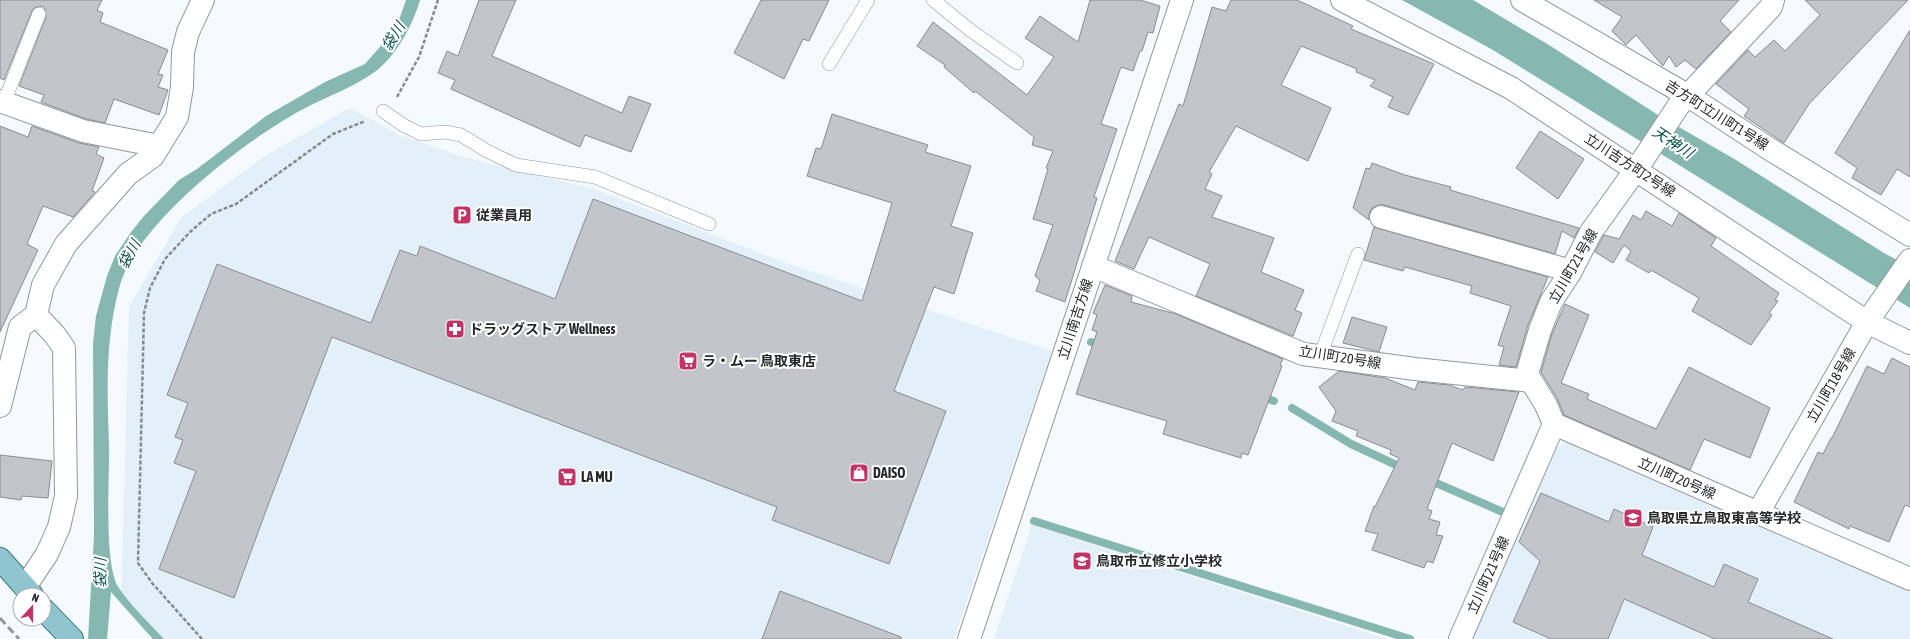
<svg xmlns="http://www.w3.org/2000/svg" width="1910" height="639" font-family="'Asap Condensed','Noto Sans JP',sans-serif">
	<rect width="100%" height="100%" fill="#f4fafe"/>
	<g fill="#e3f0f9">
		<polygon points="350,108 399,135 467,158 594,189 781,261 1052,351 954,639 152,639 121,604 129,307 181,218 263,157"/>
		<polygon points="1565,442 1910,592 1910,639 1472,639 1557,448"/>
		<polygon points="1032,525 1387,639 994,639"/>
	</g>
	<g fill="#86b7b0">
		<path d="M406,0H420C413,24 397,55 376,71C356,86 331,95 309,106C250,136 138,221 120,285C105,338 107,391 109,445C110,476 103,565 119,588C130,605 150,624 164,639H153L111,592L107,639H88L94,536L93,343L96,316L107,276L115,256L131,232L144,216L179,180L197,169L266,116L325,82L365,64L392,33L399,20Z"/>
		<polygon points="1402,0 1473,0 1549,45 1658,115 1736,160 1884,253 1910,267 1910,308 1493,50"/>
	</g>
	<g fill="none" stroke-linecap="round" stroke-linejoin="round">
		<g stroke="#86b7b0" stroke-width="8">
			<polyline points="1091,342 1103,346"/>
			<polyline points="1259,396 1274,401"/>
			<polyline points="1292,408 1351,444 1405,469"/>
			<polyline points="1427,479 1505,513"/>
			<polyline points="1034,521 1410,639"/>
		</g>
	</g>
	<g fill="#c2c5ca" stroke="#898c91">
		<polygon points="0,0 102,0 97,10 103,13 100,22 168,50 158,74 163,75 158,87 168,90 159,115 114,99 105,123 86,119 41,102 44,95 19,86 46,17 45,9 42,6 34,8 32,11 4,80 0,78"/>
		<polygon points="479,0 516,0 492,56 622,113 629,96 651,104 631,152 585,135 580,147 451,89 455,80 438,73 447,51 458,56"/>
		<polygon points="761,0 829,0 809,41 803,39 784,79 734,53"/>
		<polygon points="1090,0 1140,0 1160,6 1153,33 1148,32 1142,51 1140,51 1133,71 1121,67 1101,124 1117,129 1094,197 1097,198 1065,302 1036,291 1040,280 1035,276 1053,225 1033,219 1048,169 1046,168 1053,151 1032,145 1034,137 975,91 974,93 944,67 945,65 917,46 933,22 1027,95 1054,57 1025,38 1040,16 1078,42"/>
		<polygon points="1231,0 1297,0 1353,26 1351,29 1434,64 1408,115 1388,107 1393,97 1370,86 1375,80 1356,72 1357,69 1301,46 1281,85 1331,108 1308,161 1236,126 1209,172 1212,174 1205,189 1222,196 1212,217 1274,238 1261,272 1304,290 1295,310 1302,313 1293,336 1196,296 1210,264 1149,237 1134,269 1115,261 1179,104 1183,106 1212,7 1226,11"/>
		<polygon points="1594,0 1739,0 1720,21 1731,32 1696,69 1685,60 1676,67 1669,56 1663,66 1636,35 1626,45 1612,31 1622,17"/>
		<polygon points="1805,0 1908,0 1809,104 1784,143 1744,116 1749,109 1716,84 1748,50 1755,57 1774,40 1785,51 1820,15"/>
		<polygon points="1910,30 1910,177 1897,169 1881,195 1852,178 1857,168 1835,153"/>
		<polygon points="832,114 928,145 925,152 971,166 951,226 973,233 954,294 934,287 894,391 946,411 889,564 772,520 777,507 332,337 268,505 234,598 159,569 196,471 174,463 183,440 175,437 188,403 167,395 217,264 371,323 400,250 417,256 420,246 555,299 593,199 862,301 892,203 807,176 816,148 821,149"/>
		<polygon points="0,126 28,137 32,126 79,143 99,147 96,154 104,158 92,191 95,192 73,217 43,206 27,244 38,250 0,332"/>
		<polygon points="1540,131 1584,159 1558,199 1516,168"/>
		<polygon points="1372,163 1405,175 1451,187 1450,190 1579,228 1574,238 1562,231 1555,254 1384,205 1378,205 1372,208 1369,214 1369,220 1353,208 1366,168 1370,169"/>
		<polygon points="1646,211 1672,226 1679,213 1716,238 1711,246 1779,293 1775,300 1778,301 1769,313 1772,315 1751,345 1692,311 1699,298 1651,270 1649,273 1626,260 1631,251 1624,245 1613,263 1595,252 1604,235 1619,239 1633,215 1641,220"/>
		<polygon points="1374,227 1548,277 1528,325 1516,367 1499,365 1504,347 1498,345 1511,306 1470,293 1472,286 1405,267 1403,271 1364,260"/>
		<polygon points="1105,285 1132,296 1131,302 1176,314 1283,359 1280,365 1282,366 1248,455 1242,453 1241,458 1163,434 1167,421 1076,394 1097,332 1092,330 1097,315 1093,313"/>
		<polygon points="1565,304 1589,315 1561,383 1589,394 1587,399 1656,429 1689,367 1770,408 1750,458 1704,439 1690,470 1564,415 1557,398 1541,372 1552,334"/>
		<polygon points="1352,317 1387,327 1379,352 1343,343"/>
		<polygon points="1892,358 1910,367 1910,507 1905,505 1889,542 1850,526 1849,529 1794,502 1818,452 1823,454 1831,438 1832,438 1867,366 1884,374"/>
		<polygon points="1339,371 1385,378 1415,390 1418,382 1449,385 1463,390 1465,387 1519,392 1493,461 1452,443 1427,509 1432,511 1429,519 1440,522 1436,535 1443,536 1433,563 1427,561 1424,568 1372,550 1378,534 1365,531 1374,506 1375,507 1399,458 1390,454 1391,450 1356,436 1358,431 1332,421 1336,411 1319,387"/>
		<polygon points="0,455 52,461 48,498 22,496 21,500 0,497"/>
		<polygon points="1541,493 1609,522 1614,509 1653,527 1642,555 1714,587 1724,564 1758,579 1748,602 1833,639 1715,639 1624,599 1608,639 1551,639 1513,622 1540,561 1519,542"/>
		<polygon points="780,591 901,637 901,639 762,639"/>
	</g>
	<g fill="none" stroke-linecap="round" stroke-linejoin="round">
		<g stroke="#91979a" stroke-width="14">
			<g id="service">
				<polyline points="933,0 970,30 1017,63"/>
				<polyline points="829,64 868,0"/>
				<polyline points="4,102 39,14"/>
				<polyline points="383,111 403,125 421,134 445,132 461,135 487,151 516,165 595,177 709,224"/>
				<polyline points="1320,356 1358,254"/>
			</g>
		</g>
		<g stroke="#91979a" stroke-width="24">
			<g id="minor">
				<polyline points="1342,0 1511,88 1867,322 1910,343"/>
				<polyline points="1522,0 1687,95 1768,148 1910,235"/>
				<polyline points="0,101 83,131 159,146"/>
				<polyline points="1381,217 1571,271"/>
				<polyline points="1093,266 1303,354 1415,369 1531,381"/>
				<polyline points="0,406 20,327 36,315 43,285 66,244 128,174 153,156 177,117 182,87 183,52 188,32 203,0"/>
				<polyline points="1554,424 1546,405 1527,374 1540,330 1551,302 1571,271 1591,232 1642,161 1679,105 1771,7 1773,0"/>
				<polyline points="1554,424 1910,579"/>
				<polyline points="25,587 47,554 59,527 66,496 64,348 55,335 36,315"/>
				<polyline points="1460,639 1554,424"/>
			</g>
		</g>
		<g stroke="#91979a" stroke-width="24">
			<g id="tertiary">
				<polyline points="1758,513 1867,322 1910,260"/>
				<polyline points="969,639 1182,0"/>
			</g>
		</g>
		<g stroke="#3a7580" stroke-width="24">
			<g id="primary">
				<polyline points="0,559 32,595"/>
				<polyline points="44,610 72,639"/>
			</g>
		</g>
		<g stroke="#868a8d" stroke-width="2.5" stroke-dasharray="4 2" stroke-linecap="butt">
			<polyline points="397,97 419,57 438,0"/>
			<polyline points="202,639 152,583 138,563 144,313 150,288 165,259 190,232 211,214 236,204 333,134 365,121"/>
		</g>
		<use href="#service" stroke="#fff" stroke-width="13"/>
		<use href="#minor" stroke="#fff" stroke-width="22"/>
		<use href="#tertiary" stroke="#fff" stroke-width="22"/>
		<use href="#primary" stroke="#8fc5cf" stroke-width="22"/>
		<polyline stroke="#929699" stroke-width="3" stroke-dasharray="8 4" stroke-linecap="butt" points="0,618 19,639"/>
	</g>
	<defs>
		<g id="parking-square" transform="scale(1)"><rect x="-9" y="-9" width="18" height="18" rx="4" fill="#c23464" stroke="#fff"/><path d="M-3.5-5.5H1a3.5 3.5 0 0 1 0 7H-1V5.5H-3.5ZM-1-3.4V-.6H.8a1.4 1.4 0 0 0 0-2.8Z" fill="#fff"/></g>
		<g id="pharmacy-square" transform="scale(1)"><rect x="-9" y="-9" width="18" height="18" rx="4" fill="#c23464" stroke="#fff"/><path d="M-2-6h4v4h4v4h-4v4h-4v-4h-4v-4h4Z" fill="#fff"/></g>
		<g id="supermarket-square" transform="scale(1)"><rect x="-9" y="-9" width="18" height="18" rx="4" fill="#c23464" stroke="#fff"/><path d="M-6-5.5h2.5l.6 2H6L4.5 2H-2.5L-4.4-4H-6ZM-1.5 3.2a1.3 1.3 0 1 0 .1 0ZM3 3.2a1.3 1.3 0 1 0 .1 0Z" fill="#fff"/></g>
		<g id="shop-square" transform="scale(1)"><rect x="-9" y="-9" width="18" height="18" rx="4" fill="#c23464" stroke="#fff"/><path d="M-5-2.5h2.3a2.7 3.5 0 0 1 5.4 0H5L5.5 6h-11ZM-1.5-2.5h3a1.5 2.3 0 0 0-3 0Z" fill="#fff"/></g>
		<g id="school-square" transform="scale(1)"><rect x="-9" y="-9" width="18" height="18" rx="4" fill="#c23464" stroke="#fff"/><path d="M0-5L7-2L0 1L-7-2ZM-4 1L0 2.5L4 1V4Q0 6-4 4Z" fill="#fff"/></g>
	</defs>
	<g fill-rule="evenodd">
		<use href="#parking-square" x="462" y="215"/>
		<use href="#pharmacy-square" x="455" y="329"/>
		<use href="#supermarket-square" x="688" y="361"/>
		<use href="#shop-square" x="859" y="473"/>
		<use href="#supermarket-square" x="567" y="477"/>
		<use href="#school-square" x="1633" y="518"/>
		<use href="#school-square" x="1082" y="561"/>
	</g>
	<g text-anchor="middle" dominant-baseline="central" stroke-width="4" stroke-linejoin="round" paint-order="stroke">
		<g font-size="14" fill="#26282a" stroke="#fff">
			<text transform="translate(1717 115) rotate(32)">吉方町立川町1号線</text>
			<text transform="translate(1630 165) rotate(33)">立川吉方町2号線</text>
			<text transform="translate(1573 266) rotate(-60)">立川町21号線</text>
			<text transform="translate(1075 319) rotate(-72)">立川南吉方線</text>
			<text transform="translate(1340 357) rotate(9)">立川町20号線</text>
			<text transform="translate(1831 385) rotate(-60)">立川町18号線</text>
			<text transform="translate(1677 478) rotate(24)">立川町20号線</text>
			<text transform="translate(1488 575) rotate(-66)">立川町21号線</text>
		</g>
		<g font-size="14" font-weight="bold" fill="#26282a" stroke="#fff" text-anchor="start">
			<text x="476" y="215">従業員用</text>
			<text x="469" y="329">ドラッグストア Wellness</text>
			<text x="702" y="361">ラ・ムー 鳥取東店</text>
			<text x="873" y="473">DAISO</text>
			<text x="581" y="477">LA MU</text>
			<text x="1647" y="518">鳥取県立鳥取東高等学校</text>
			<text x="1096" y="561">鳥取市立修立小学校</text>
		</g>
		<g font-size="15" font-style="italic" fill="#0b524b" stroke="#fff">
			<text transform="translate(393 36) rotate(-58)">袋川</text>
			<text transform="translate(1673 142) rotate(33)">天神川</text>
			<text transform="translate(129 254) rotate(-61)">袋川</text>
			<text transform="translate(100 573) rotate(-89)">袋川</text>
		</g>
	</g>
	<g transform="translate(32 607) rotate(21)"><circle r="19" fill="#ffffff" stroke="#a8a9aa"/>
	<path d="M0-3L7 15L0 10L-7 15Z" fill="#c23464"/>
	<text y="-6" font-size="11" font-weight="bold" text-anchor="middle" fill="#26282a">N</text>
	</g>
</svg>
